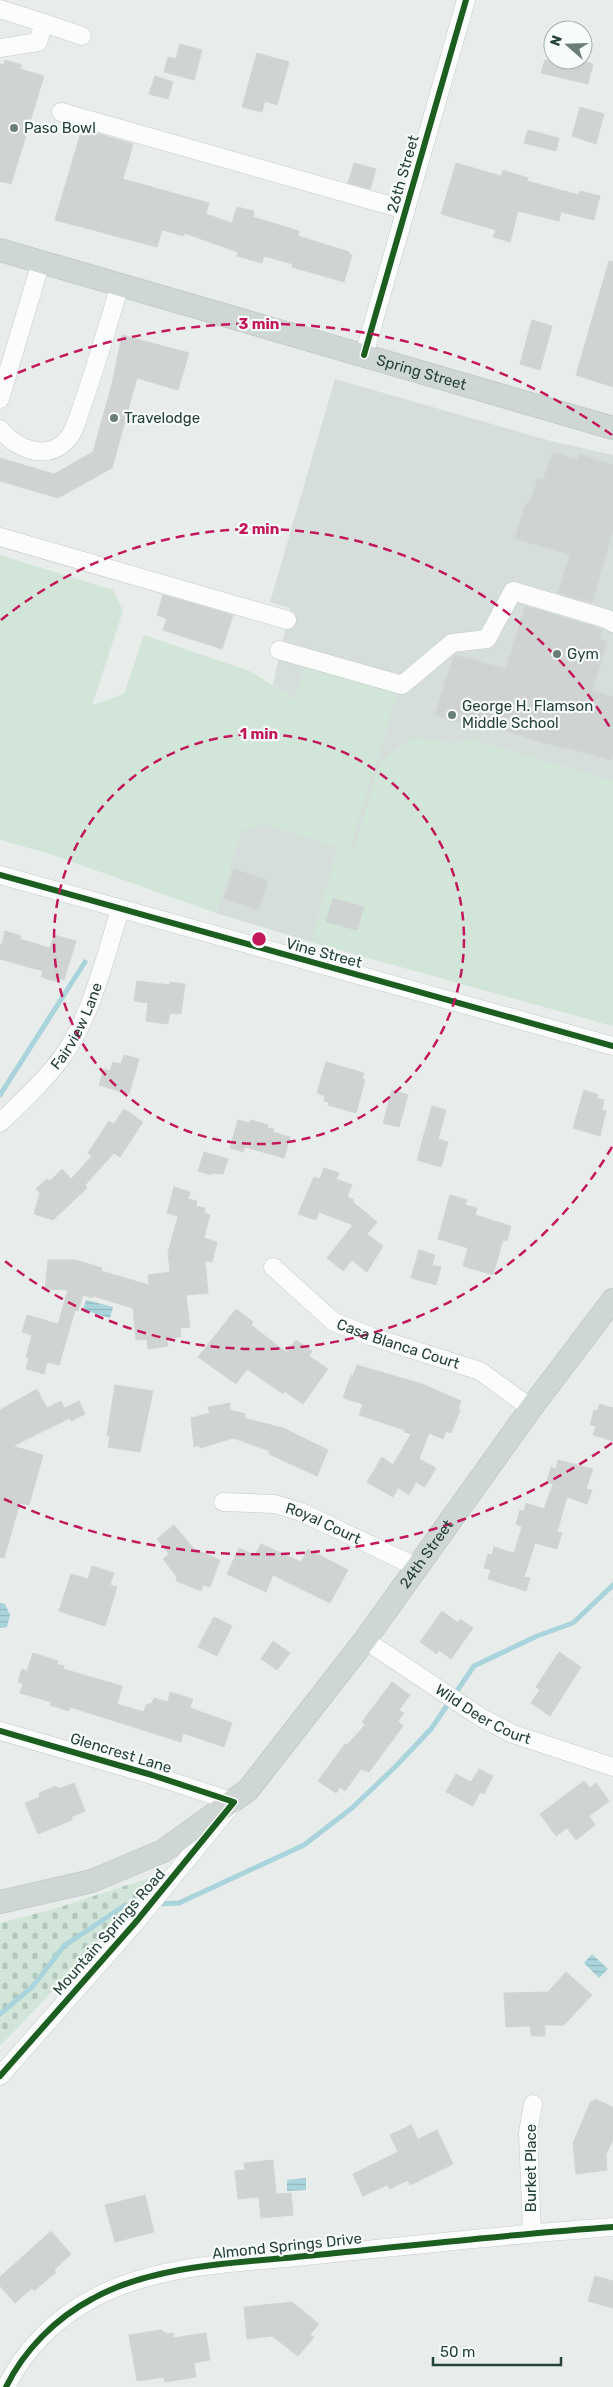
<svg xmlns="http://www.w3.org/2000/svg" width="613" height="2387" font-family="Rubik,sans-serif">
	<defs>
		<pattern id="cemetery-stones" width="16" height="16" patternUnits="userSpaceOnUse" patternTransform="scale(1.25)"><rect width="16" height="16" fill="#d1e6d8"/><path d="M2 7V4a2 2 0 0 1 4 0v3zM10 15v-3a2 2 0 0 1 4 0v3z" fill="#b3c6ba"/></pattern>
		<pattern id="water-rules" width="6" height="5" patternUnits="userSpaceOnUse" patternTransform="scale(1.25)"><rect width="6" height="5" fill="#a9d4db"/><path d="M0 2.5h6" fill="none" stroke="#91b7bd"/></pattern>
	</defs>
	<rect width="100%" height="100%" fill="#e8edeb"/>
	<polygon fill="#d6dedb" points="335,379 551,441 613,455 613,1026 311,942 216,913 240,832 295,699 273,685 290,608 270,602"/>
	<polygon fill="url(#cemetery-stones)" points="155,1876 108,1933 0,2046 0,1923 57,1908"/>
	<polygon fill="#d1e6d8" points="0,555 113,590 123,611 92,705 124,694 144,635 250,671 294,699 305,668 309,666 398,692 349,851 353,851 380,762 413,737 452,743 472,740 613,781 613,1026 311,942 338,847 264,824 240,832 216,913 47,853 0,840"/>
	<g fill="url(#water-rules)">
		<polygon points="86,1300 113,1307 110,1318 83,1310"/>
		<polygon points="0,1603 5,1604 10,1615 7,1627 0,1628"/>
		<polygon points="592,1954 608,1969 599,1978 584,1963"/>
		<polygon points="306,2178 306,2190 287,2191 287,2180"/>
	</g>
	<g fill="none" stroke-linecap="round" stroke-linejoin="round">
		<g stroke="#a9d4db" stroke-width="5">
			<polyline points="0,1095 85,962"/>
			<polyline points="156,1904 179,1903 304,1845 352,1808 395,1767 431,1729 474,1666 537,1636 573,1623 613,1585"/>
			<polyline points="0,2014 33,1986 64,1946 124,1906 145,1905"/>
		</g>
	</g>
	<g fill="#cfd4d2" stroke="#d1d6d4">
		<polygon points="180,44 202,50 194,80 164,72 168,57 176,59"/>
		<polygon points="257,53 289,62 277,105 265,101 262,112 242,107"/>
		<polygon points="5,60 22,65 20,69 44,76 11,184 0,181 0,64 4,65"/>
		<polygon points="545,60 580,60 593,64 588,84 541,73"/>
		<polygon points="155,76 173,82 168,99 149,94"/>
		<polygon points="580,107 604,114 596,144 572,136"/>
		<polygon points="82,129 133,144 123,179 209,203 206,214 232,223 237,207 254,211 253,217 299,231 298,236 349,252 349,254 352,255 344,282 292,267 293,264 264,256 262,263 237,256 238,252 184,233 184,236 162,230 157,247 55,220"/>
		<polygon points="528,130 559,138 556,151 524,143"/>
		<polygon points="354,163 376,169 370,189 348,183"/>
		<polygon points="456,163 501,176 503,170 528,178 527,181 579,195 580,191 600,196 594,220 561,212 559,221 518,211 510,242 493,237 496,230 441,214"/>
		<polygon points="609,261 613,262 613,387 576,375"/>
		<polygon points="532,320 552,326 540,370 520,364"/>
		<polygon points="122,335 189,353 178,390 137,378 112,468 58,498 0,481 0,458 54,474 93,452 112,384"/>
		<polygon points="553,452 577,460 579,454 613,465 613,530 592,603 558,593 570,555 515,538 526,503 529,504 538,479 543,480"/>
		<polygon points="163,595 233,615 222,649 163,630 167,619 157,615"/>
		<polygon points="525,606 602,629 599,639 607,642 592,691 613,697 613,752 611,760 566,747 565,749 466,719 465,723 435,715 454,655 506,669"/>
		<polygon points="234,869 268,881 258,910 224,898"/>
		<polygon points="333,898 364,907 357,930 326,922"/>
		<polygon points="5,931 21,936 20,939 50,948 54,935 76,941 64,980 56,977 55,981 41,977 43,971 0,959 0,944 2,944"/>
		<polygon points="137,981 170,985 170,982 185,984 181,1014 170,1013 168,1024 146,1021 148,1003 134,1001"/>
		<polygon points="124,1055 139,1059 129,1094 99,1085 104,1069 110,1071 113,1062 121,1064"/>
		<polygon points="326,1062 364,1073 362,1079 365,1080 356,1113 328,1105 329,1102 324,1101 325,1096 317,1093"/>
		<polygon points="392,1090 408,1095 399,1127 383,1123"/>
		<polygon points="584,1090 598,1095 597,1098 604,1100 602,1110 606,1111 600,1136 573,1128"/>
		<polygon points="432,1106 446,1110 438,1139 448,1142 441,1167 417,1160"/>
		<polygon points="124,1109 143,1122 120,1157 114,1153 85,1185 87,1188 53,1220 34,1214 40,1193 36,1189 47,1179 50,1181 62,1169 71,1179 92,1156 88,1153 109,1121 114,1124"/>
		<polygon points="238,1120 249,1123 251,1120 268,1125 267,1128 274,1129 273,1132 290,1137 284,1158 245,1147 243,1152 230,1148"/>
		<polygon points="204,1152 228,1159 223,1174 212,1173 211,1175 198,1171"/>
		<polygon points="324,1168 339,1173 336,1179 352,1185 347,1197 354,1200 353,1202 377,1222 367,1234 383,1246 367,1272 352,1260 343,1271 327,1258 353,1225 319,1212 316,1220 298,1214 314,1177 320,1179"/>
		<polygon points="174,1187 190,1192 188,1199 197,1201 196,1206 205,1208 204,1213 210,1215 204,1238 217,1242 212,1262 205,1260 208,1293 186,1295 190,1327 180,1328 181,1337 167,1338 168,1346 148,1349 147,1339 136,1340 133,1308 93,1296 92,1298 83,1295 78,1311 75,1310 59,1365 47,1362 44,1374 26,1369 29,1358 26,1357 32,1335 22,1332 27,1315 58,1324 68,1290 45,1289 48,1260 75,1260 102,1268 101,1271 149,1285 148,1275 170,1272 168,1253 178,1216 167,1213"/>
		<polygon points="450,1195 467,1200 465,1205 477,1208 475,1215 511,1226 507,1241 503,1240 493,1275 463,1266 468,1248 438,1239"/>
		<polygon points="419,1250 435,1255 432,1265 441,1267 436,1285 411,1278"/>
		<polygon points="236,1309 253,1322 251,1325 286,1352 296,1340 312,1351 309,1356 328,1369 303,1404 284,1391 283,1394 247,1369 236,1384 198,1357"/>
		<polygon points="357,1365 422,1384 461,1401 458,1409 460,1410 451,1433 446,1431 443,1439 429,1433 419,1459 436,1468 425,1487 416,1482 409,1495 398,1488 393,1497 367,1482 382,1457 393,1465 411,1434 404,1432 405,1430 359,1415 363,1404 343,1398 351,1375 353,1376"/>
		<polygon points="115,1385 153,1391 140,1452 108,1447 110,1436 107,1436"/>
		<polygon points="37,1389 47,1408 61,1401 69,1417 65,1408 79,1401 85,1414 71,1421 70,1418 13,1446 43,1455 29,1505 20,1503 4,1558 0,1557 0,1410"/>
		<polygon points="230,1403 230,1410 245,1414 244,1418 283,1428 328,1450 317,1476 269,1454 270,1451 233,1438 200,1448 199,1445 194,1447 191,1418 210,1413 208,1407"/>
		<polygon points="600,1404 613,1408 613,1441 593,1435 596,1426 590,1425 594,1410 597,1411"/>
		<polygon points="558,1460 593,1469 586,1489 592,1490 587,1504 567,1497 557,1532 562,1533 557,1549 535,1543 524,1577 530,1578 526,1591 488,1579 491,1570 484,1568 488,1554 492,1555 494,1547 514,1553 522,1527 516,1524 520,1510 524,1511 526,1503 544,1509 553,1484 547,1482 551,1467 556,1469"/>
		<polygon points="174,1525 194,1549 220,1560 210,1587 203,1585 201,1591 176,1581 177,1577 163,1559 169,1554 157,1539"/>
		<polygon points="261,1544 301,1562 308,1549 348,1570 330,1603 273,1575 266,1592 227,1574 239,1548 255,1555"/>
		<polygon points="92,1566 114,1573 110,1585 117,1587 105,1626 59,1611 71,1574 88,1579"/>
		<polygon points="442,1611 458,1623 460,1619 473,1628 451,1659 439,1650 437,1654 420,1642"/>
		<polygon points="214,1617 232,1626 217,1656 198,1647"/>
		<polygon points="273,1641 290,1653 277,1670 261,1659"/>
		<polygon points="559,1652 581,1667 550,1716 531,1703 540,1690 536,1687"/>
		<polygon points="33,1653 58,1661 57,1664 64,1666 63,1669 122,1686 117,1704 144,1712 146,1705 152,1703 154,1698 168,1702 170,1692 193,1699 190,1708 232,1723 224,1747 183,1733 181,1742 70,1707 69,1711 50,1705 51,1702 20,1693 23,1684 18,1682 22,1669 27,1671"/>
		<polygon points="392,1682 410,1695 399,1710 404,1713 398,1721 403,1726 369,1772 361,1769 345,1791 340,1787 336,1793 318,1781 345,1744 347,1745 365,1725 362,1722"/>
		<polygon points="479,1769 493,1776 484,1794 480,1792 473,1806 446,1792 456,1774 471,1782"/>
		<polygon points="584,1781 590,1788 596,1783 609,1801 589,1816 595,1825 576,1840 567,1828 556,1836 540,1814"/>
		<polygon points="74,1783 85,1811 71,1817 72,1820 38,1834 25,1803 40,1797 39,1793 56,1786 58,1789"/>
		<polygon points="566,1972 592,1995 564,2025 545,2025 545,2036 531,2036 530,2026 506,2027 504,1993 548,1992"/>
		<polygon points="595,2099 613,2107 613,2139 606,2155 607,2170 576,2174 573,2143 591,2101 593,2102"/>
		<polygon points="411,2125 418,2139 437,2130 453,2164 410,2185 408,2180 390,2189 387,2185 363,2196 353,2174 398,2152 390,2135"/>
		<polygon points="273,2160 276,2194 291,2193 293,2215 261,2218 259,2197 238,2199 235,2171 245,2170 244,2163"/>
		<polygon points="145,2195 154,2232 115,2242 105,2205"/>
		<polygon points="51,2231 71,2254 54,2270 56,2272 34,2291 32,2288 15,2303 0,2286 0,2277"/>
		<polygon points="595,2276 613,2281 613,2308 588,2301"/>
		<polygon points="292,2302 319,2324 310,2335 314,2337 298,2356 272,2336 247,2339 244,2307"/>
		<polygon points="161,2330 167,2334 173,2333 173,2338 206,2333 210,2360 194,2363 196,2377 165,2382 164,2377 137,2381 129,2335"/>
	</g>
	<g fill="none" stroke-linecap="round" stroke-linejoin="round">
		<g stroke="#c5cac8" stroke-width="19">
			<g id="minor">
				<polyline points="0,9 44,23 38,42 0,48"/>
				<polyline points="44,23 82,36"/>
				<polyline points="61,112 406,210"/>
				<polyline points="364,355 466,0"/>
				<polyline points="0,399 41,262"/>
				<path d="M0,429C16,448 45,462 66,441C75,432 78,417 82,406C96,366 108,325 120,285"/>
				<polyline points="0,537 287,620"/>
				<polyline points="279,650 402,685 452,643 487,639 513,591 607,619 613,623"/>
				<polyline points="0,875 613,1046"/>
				<path id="s1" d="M0,1123C22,1101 47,1079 65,1053C93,1011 105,957 120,910"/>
				<path id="s2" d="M273,1267L334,1322L370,1336L480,1371L531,1408"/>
				<path id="s3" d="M223,1502L275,1504L301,1512L417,1567"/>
				<path id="s4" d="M365,1640L482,1718L513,1734L613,1767"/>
				<polyline points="0,1731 152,1775 234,1802 135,1923 0,2076"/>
				<polyline points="532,2233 528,2133 533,2104"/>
				<path d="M6,2387C24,2350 56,2318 92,2299C156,2263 245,2263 316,2255C415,2245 514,2234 613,2227"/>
			</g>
		</g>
		<g stroke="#c3ccc9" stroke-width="24">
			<g id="major">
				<path id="s5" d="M0,250L613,428"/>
				<path id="s6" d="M0,1902L92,1881L163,1851L248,1790L365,1640L531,1408L613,1300"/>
			</g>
		</g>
		<use href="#minor" stroke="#fcfcfc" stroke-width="18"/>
		<use href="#major" stroke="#cfd7d5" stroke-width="22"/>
		<g stroke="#f7fbf9" stroke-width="9">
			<g id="cycleway">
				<polyline points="364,355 466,0"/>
				<polyline points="0,875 613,1046"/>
				<polyline points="0,1731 152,1775 234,1802 135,1923 0,2076"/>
				<path d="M6,2387C24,2350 56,2318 92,2299C156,2263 245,2263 316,2255C415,2245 514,2234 613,2227"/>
			</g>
		</g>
		<use href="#cycleway" stroke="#1b5e20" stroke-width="6"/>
	</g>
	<g fill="none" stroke="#c2185b" stroke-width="2.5" stroke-dasharray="9 6">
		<circle cx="259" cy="939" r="205"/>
		<path d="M612 1147A410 410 0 0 1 1 1258M1 620A410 410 0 0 1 612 731"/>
		<path d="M612 1443A615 615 0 0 1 4 1499M4 379A615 615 0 0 1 612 435"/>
	</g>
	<g fill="#697e78" stroke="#f7fbf9" stroke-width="2">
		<circle cx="14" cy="128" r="5"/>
		<circle cx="114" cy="418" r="5"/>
		<circle cx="557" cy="654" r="5"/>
		<circle cx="452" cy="715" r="5"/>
	</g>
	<g text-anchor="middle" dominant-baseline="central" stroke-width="4.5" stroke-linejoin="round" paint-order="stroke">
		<g font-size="15" fill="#24423a" stroke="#f7fbf9" text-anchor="start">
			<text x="24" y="128">Paso Bowl</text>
			<text x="124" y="418">Travelodge</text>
			<text x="567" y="654">Gym</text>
			<text x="462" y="706">George H. Flamson<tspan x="462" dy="17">Middle School</tspan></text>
		</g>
		<g font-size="15" fill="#24423a" stroke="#f7fbf9">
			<text transform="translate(403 174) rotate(-74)">26th Street</text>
			<text stroke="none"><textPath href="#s5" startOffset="439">Spring Street</textPath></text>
			<text transform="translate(324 953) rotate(15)">Vine Street</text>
			<text stroke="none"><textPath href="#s1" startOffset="125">Fairview Lane</textPath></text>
			<text stroke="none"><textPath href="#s2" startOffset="150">Casa Blanca Court</textPath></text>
			<text stroke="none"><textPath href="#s3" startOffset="104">Royal Court</textPath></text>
			<text stroke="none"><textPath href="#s6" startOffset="572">24th Street</textPath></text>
			<text stroke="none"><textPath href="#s4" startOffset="140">Wild Deer Court</textPath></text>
			<text transform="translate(121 1753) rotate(17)">Glencrest Lane</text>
			<text transform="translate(109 1932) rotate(-49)">Mountain Springs Road</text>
			<text transform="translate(531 2168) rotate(-90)">Burket Place</text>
			<text transform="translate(287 2246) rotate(-6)">Almond Springs Drive</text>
		</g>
	</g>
	<circle cx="259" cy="939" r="8" fill="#c2185b" stroke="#f7fbf9" stroke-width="2.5"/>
	<g font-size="15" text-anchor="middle" font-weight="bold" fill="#c2185b" stroke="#f7fbf9" stroke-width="4.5" stroke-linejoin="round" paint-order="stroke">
		<text x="259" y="329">3 min</text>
		<text x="259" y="534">2 min</text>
		<text x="259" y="739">1 min</text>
	</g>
	<g transform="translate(568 45) rotate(290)"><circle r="24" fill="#f7fbf9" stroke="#a3b1ad"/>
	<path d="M0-4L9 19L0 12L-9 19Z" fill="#697e78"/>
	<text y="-8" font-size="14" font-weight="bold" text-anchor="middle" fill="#24423a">N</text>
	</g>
	<path d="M433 2357v8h128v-8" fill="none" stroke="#24423a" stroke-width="2.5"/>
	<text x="440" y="2357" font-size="15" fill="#24423a" stroke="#f7fbf9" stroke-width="4" paint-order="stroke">50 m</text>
</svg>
